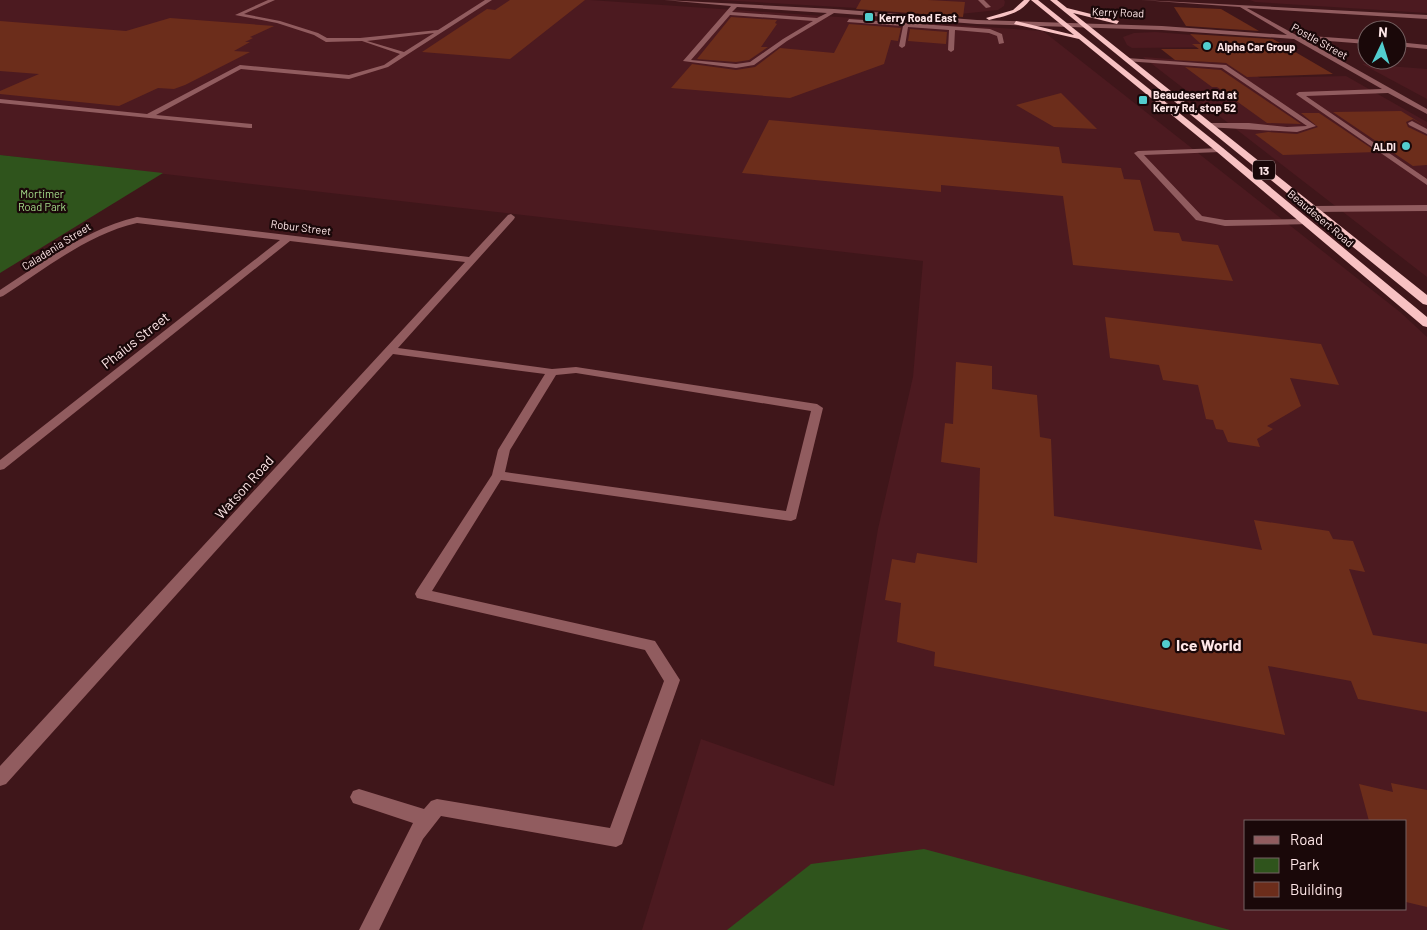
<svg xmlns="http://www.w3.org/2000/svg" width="1427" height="930" font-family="Barlow,sans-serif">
	<rect width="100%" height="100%" fill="#3f161a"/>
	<g fill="#4c1a20" fill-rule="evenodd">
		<path d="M0,0H590L1043,31L1400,312L1427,337V930H642L701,739L834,786L878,529L913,377L923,261L0,155ZM1246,821H1406V909H1246Z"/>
		<polygon points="719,0 1004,0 1005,2 1004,6 998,10 960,14"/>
		<polygon points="1250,0 1427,0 1427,13 1255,2"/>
		<polygon points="1155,32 1281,42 1301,50 1234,51 1227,47 1132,48 1127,45 1123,37 1134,33"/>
		<polygon points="1143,57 1239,64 1260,78 1346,76 1427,122 1427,277"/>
		<polygon points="1362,64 1427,69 1427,99"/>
	</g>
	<g fill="#2f541c">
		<polygon points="0,155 163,173 0,273"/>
		<polygon points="924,849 1230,930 727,930 811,864"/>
	</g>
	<g fill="#6c2d1b">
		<polygon points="510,0 585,0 510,59 422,52 487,9 495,10"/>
		<polygon points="861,0 928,0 965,2 963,17 856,9"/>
		<polygon points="1174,7 1221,9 1259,31 1186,26"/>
		<polygon points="731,17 777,20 775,23 777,24 761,47 768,47 749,60 736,62 697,59"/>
		<polygon points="170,18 274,26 250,37 253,38 245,42 250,42 234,51 250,52 185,85 174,89 158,88 119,106 0,94 0,91 39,74 0,71 0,21 126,31"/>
		<polygon points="849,24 901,28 898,41 891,40 884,64 790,98 671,88 692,64 736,70 755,67 780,48 834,53"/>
		<polygon points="910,29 947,32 946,44 908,41"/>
		<polygon points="1190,34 1273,39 1333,74 1247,77 1226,63 1175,60 1161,49 1199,49 1192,44 1201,44"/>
		<polygon points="1185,67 1221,70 1301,124 1267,123 1217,87 1212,87"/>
		<polygon points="1061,93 1097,129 1054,127 1016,105"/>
		<polygon points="1401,111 1427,127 1413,119 1406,122 1408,127 1427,136 1427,165 1413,166 1333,112"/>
		<polygon points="1301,113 1319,113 1377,152 1283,155 1255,134 1268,132 1297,134 1318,127"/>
		<polygon points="769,120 1059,147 1062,163 1121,168 1124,179 1140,180 1154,231 1179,233 1182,241 1218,245 1233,281 1073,265 1063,196 941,185 941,192 742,173"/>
		<polygon points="1105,317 1321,344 1339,385 1290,378 1301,406 1267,426 1273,429 1257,439 1260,447 1228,442 1223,430 1216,429 1213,420 1206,419 1198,385 1163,380 1159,365 1110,358"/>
		<polygon points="956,362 992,366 992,389 1037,395 1040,437 1051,439 1054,516 1262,550 1254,520 1329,531 1333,539 1353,541 1365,572 1349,569 1373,635 1427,644 1427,712 1358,699 1351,681 1268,666 1285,735 934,666 935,652 897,642 901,603 885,600 892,559 915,563 917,553 977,563 980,468 941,462 945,423 953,424"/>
		<polygon points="1391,783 1427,790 1427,907 1406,902 1406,821 1369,821 1359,784 1393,792"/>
	</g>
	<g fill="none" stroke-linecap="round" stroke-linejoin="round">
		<g fill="#915c5f" fill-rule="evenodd">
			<path d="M268,0H275L244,14L280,21L318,33L327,38H360L438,30L485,0H492L388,67L349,79L241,69L156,115L252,124V128H249L0,103V99L147,114L240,65L349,75L384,65L400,54L362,41L326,42L314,35L277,23L235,15ZM434,33L404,52L367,41Z"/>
			<path d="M664,0L834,9L977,20L1162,26L1287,35L1240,7L1141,0L1427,15V19L1247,8L1296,35L1367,40V44L1303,39L1427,109V114L1388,93L1306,96L1427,179V185L1297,95L1296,94L1299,92L1382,89L1294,39L1162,30L977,24L834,13L787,41L754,65L736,68L683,61L731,6ZM737,7L827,13L817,18L732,12ZM730,15L813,21L783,39L750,62L736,64L691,60Z"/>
			<polygon points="978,0 984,0 991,7 986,8"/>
			<polygon points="849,19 990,29 1002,34 1004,43 999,44 997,36 989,33 955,30 954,50 951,52 948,50 949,30 908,27 905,46 902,48 899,46 903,26 847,22"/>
			<polygon points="1397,42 1427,45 1427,49 1397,46"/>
			<polygon points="1127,58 1226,65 1316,126 1297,132 1206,127 1206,123 1249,123 1287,127 1307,126 1222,68 1125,61"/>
			<polygon points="1412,121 1427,129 1427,134 1409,125 1408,123"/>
			<polygon points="1223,148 1224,150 1220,152 1144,155 1202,216 1225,220 1307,219 1311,222 1310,224 1225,226 1196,220 1134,153 1138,151"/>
			<polygon points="1427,205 1427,211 1313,212 1309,209 1313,206"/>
			<path d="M511,214L515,217L514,219L398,348L552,369L576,367L817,404L823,408L796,519L791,521L501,480L432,591L655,641L680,680L622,844L616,847L441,816L423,839L379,930H359L413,823L353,803L350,797L353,791L359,789L424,809L431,801L437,799L610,828L664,681L645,650L417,598L415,594L417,590L492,475L498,450L545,374L393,354L6,784L0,786V766L465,262L290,241L4,469L0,470V460L280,240L137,223C88,234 45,269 3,296L0,297V290C43,262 86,229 137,217L469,257L508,215ZM576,373L811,411L786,511L505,472L510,450L556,375Z"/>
		</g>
		<g fill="#f8c2c3" fill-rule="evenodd">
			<path d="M1024,0H1030C1020,14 1005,16 989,20L986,18L1013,10Z"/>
			<polygon points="1031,0 1038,0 1223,148 1427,317 1427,327 1423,326 1217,152 1079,39 1014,24 1016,21 1074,35"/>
			<polygon points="1050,0 1057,0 1067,8 1119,21 1117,24 1073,13 1427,295 1427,305 1423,304"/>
		</g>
	</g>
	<g fill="#52cdce" stroke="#1a0809" stroke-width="2">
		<rect x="864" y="12" width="10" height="10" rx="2.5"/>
		<circle cx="1207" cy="46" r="5"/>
		<rect x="1138" y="95" width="10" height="10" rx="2.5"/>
		<circle cx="1406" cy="146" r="5"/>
		<circle cx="1166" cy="644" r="5"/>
	</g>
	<g text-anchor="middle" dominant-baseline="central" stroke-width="4.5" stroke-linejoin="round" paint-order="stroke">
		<g font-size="11" fill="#fee6e7" stroke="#1a0809">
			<text transform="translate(1118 12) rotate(2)">Kerry Road</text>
			<text transform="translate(1320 41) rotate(29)">Postle Street</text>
			<text transform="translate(1321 218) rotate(40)">Beaudesert Road</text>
			<text transform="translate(301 227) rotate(7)">Robur Street</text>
			<text transform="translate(56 246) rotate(-32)">Caladenia Street</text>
		</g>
		<g font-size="11" font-weight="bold" fill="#fee6e7" stroke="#1a0809" text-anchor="start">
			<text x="879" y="17">Kerry Road East</text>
			<text x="1217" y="46">Alpha Car Group</text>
			<text x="1153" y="94">Beaudesert Rd at<tspan x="1153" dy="13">Kerry Rd, stop 52</tspan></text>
			<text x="1396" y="146" text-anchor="end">ALDI</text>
		</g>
		<g font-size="11" fill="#a5de8b" stroke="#1a0809">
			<text x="42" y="193">Mortimer<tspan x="42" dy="13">Road Park</tspan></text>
		</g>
		<rect fill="#1a0809" stroke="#baa3a4" stroke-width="1" x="1253" y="160.5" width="22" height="19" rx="4"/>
		<g font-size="12" font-weight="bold" fill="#fee6e7">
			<text x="1264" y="170">13</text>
		</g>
		<g font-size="14" fill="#fee6e7" stroke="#1a0809">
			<text transform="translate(135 340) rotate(-38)">Phaius Street</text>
			<text transform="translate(244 487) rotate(-48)">Watson Road</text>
		</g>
		<g font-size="16" font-weight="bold" fill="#fee6e7" stroke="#1a0809" text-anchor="start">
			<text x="1176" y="644">Ice World</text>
		</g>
	</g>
	<rect x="1244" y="820" width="162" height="90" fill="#1a0809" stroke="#756162"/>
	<rect x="1254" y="836" width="25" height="8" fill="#915c5f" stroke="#756162"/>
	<text x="1290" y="845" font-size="15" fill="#fee6e7">Road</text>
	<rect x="1254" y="858" width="25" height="15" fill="#2f541c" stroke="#756162"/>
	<text x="1290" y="870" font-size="15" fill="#fee6e7">Park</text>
	<rect x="1254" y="882" width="25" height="15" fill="#6c2d1b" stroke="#756162"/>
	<text x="1290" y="895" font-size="15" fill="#fee6e7">Building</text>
	<g transform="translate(1382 45) rotate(4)"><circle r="24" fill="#1a0809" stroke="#756162"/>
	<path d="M0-4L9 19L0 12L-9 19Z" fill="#52cdce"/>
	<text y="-8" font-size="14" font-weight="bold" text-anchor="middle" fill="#fee6e7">N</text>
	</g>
</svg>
